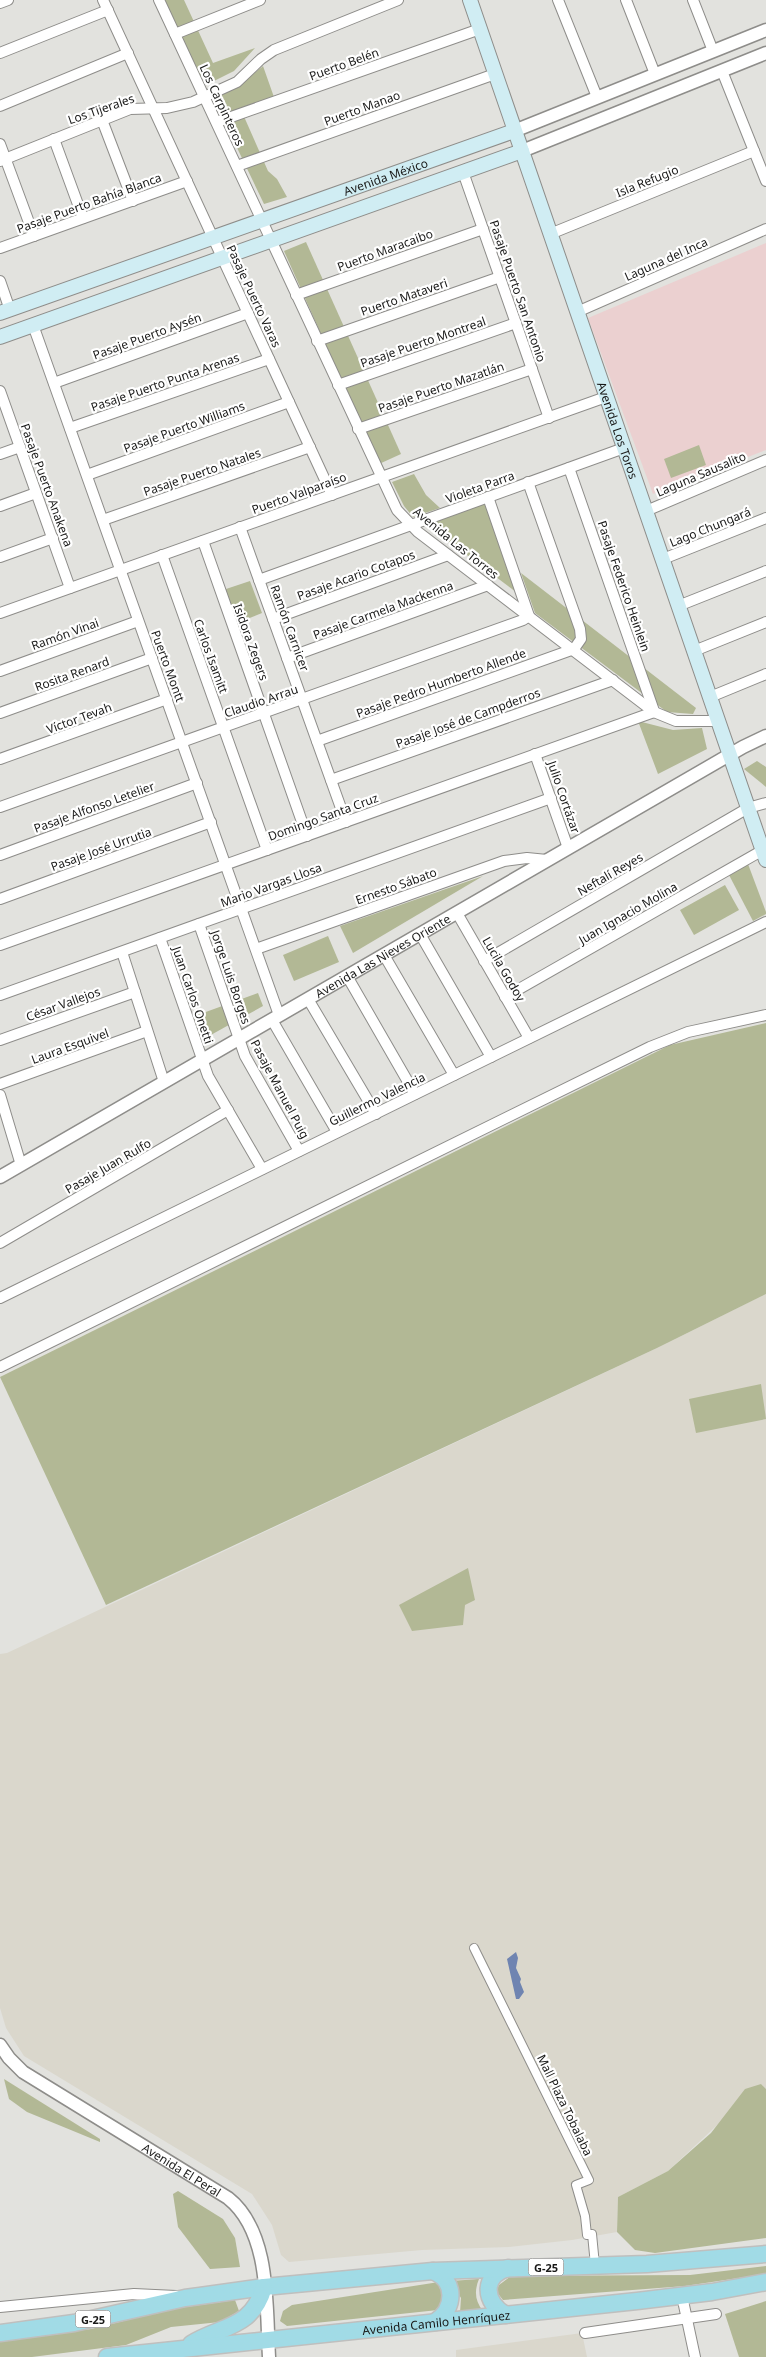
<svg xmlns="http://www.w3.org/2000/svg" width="766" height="2357" font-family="'Noto Sans',sans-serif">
	<rect width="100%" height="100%" fill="#e2e2de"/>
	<g fill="#dad7cc">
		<polygon points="766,1294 766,2089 761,2084 668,2171 618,2197 617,2232 572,2240 509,2247 422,2250 289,2262 281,2255 272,2225 252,2194 24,2056 6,2028 0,2008 0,1654 7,1653 657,1348"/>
		<polygon points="582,2333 587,2357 456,2357 456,2350"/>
	</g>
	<polygon fill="#ebd0d0" points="766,243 766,450 653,494 588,318"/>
	<g fill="#b2b895">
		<polygon points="164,0 184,0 213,63 255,48 234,71 210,83 198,74"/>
		<path d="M263,66L275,100L242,112L268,171L277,179L287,197L264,204L214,100C216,97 255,74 263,66Z"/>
		<polygon points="306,242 401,454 379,464 284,251"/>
		<polygon points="699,445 706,465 671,478 664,459"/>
		<polygon points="414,474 426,495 440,508 413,517 404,506 392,482"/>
		<polygon points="480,503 485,504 516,592 427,525 429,522"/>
		<polygon points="521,573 696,708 693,714 667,712 535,613"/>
		<polygon points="250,581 262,613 232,625 220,591"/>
		<polygon points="638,721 673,730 702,728 707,749 658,774"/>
		<polygon points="757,761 766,767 766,787 744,769"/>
		<polygon points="748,864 766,912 766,914 753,921 729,875"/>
		<polygon points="483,876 353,953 340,926"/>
		<polygon points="725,885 739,910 694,935 680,910"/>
		<polygon points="328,936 339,962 294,981 283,955"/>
		<polygon points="258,993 263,1006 200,1041 192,1017"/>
		<polygon points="766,1023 766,1294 657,1348 106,1605 0,1377 670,1045"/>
		<polygon points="761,1384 766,1419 696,1433 689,1399"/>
		<polygon points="468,1568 475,1600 465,1605 463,1625 412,1631 399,1605"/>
		<polygon points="4,2079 100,2139 100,2142 27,2112 9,2099"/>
		<polygon points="761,2084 766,2089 766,2238 655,2253 635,2250 617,2232 618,2197 668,2171 711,2133 745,2089"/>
		<polygon points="178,2191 223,2219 235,2238 240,2267 210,2269 178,2227 173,2194"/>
		<polygon points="766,2266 766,2274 685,2286 503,2300 496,2291 499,2285 511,2276 690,2275"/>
		<path d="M479,2279C474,2291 475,2301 483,2311L460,2313L461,2298L451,2281Z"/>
		<polygon points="439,2282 447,2300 438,2310 287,2326 280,2321 283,2311 292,2305"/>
		<polygon points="235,2300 239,2311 220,2322 171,2327 126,2345 32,2357 0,2357 0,2341 91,2329 172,2309"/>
		<polygon points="766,2301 766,2357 739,2357 725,2314"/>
	</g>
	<polygon fill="#6f84b1" points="516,1952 518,1958 516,1968 521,1979 520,1982 524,1992 519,1999 516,1999 507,1959"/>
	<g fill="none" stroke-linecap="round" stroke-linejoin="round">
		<g stroke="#8e8d8a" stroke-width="10">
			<polyline id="pedestrian" points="474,1948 589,2180 576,2185 585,2216 587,2235 592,2234 595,2265"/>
		</g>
		<g stroke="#8e8d8a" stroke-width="12">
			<g id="minor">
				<polyline points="103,0 332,495"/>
				<polyline points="159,0 397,510 418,532 654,712 676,721 718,721"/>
				<polyline points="558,0 597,97"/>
				<polyline points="626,0 655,74"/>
				<polyline points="693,0 713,51"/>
				<polyline points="0,3 8,0"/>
				<polyline points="175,34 260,0"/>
				<polyline points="0,53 108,10"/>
				<polyline points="722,71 766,181"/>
				<polyline points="0,106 128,53"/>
				<polyline points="102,120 133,201"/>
				<polyline points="217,122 480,29"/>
				<polyline points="54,139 83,218"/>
				<polyline points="0,144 34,236"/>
				<polyline points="0,161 130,109 167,108 193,102 237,82 261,59 274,50 398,0"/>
				<polyline points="237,166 495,74"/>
				<polyline points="463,172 549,418"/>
				<polyline points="550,234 754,151"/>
				<polyline points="0,248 187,181"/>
				<polyline points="0,281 10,310"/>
				<polyline points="296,295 483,229"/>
				<polyline points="577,312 766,229"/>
				<polyline points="33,325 279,1015"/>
				<polyline points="317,341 500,277"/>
				<polyline points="54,383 248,313"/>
				<polyline points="338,385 516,323"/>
				<polyline points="0,391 70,588"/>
				<polyline points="70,428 269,359"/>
				<polyline points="358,429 532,369"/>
				<polyline points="0,454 20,447"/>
				<polyline points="569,468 654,711"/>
				<polyline points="87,475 289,402"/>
				<polyline points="0,506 36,493"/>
				<polyline points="646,511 766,460"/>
				<polyline points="103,520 310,447"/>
				<polyline points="240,527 346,822"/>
				<polyline points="203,541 307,836"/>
				<polyline points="162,555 267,850"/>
				<polyline points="0,557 53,538"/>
				<polyline points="663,559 766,518"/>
				<polyline points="259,580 624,448"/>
				<polyline points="678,606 766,571"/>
				<polyline points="0,613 606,397"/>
				<polyline points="273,619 448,555"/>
				<polyline points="694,651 766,622"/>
				<polyline points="287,658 488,585"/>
				<polyline points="0,671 138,621"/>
				<polyline points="710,697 766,674"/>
				<polyline points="0,713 152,658"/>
				<polyline points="317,741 574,649 581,639 580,629 528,482"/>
				<polyline points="535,754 568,848"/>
				<polyline points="0,759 167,699"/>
				<polyline points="331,780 613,680"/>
				<polyline points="0,807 523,620 529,616 488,497"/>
				<polyline points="0,855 197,783"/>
				<polyline points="0,899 211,822"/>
				<polyline points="457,913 529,1038"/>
				<polyline points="199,924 245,1056 299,1151"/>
				<polyline points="420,934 491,1057"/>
				<polyline points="160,938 208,1076 262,1169"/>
				<polyline points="0,945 654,712"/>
				<polyline points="256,949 504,861 527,858 547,860"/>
				<polyline points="122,952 164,1082"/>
				<polyline points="384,955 454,1075"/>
				<polyline points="484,961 748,808 766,803"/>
				<polyline points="347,976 415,1094"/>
				<polyline points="0,995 551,798"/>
				<polyline points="505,997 763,850"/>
				<polyline points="308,999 376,1114"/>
				<polyline points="272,1020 337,1132"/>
				<polyline points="0,1040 135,992"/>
				<polyline points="0,1084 147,1031"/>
				<polyline points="0,1095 21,1165"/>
				<polyline points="0,1243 228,1110"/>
				<polyline points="0,1298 766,922"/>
				<polyline points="0,1367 650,1047 688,1032 766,1015"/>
				<polyline points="682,2296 695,2357"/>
				<polyline points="0,2307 134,2294 176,2296"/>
				<polyline points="585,2333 716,2314"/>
			</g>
		</g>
		<g stroke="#8e8d8a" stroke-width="15">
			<g id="tertiary">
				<polyline points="514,131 766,30"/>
				<polyline points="522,151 766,53"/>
				<path id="s1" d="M0,1177L743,747L766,736"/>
				<path id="s2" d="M0,2045L9,2058L23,2072L228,2198C271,2232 266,2307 269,2357"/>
			</g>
		</g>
		<g stroke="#8e8d8a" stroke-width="16">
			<g id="secondary">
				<path id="s3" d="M470,0L766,860"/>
				<path id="s4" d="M0,313L514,131"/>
				<polyline points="0,337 522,151"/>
			</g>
		</g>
		<g stroke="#bfbfbe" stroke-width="19">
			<g id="primary">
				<path d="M433,2271C457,2281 455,2309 435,2322"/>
				<path d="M506,2315C484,2303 481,2276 508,2268"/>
				<polyline points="0,2333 74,2323 185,2298 264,2287 433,2271 647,2264 766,2254"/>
				<path d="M191,2344C222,2325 252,2329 264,2287"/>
				<path id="s5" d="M107,2357L637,2301L712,2292L766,2282"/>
			</g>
		</g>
		<use href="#pedestrian" stroke="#fff" stroke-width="8"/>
		<use href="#minor" stroke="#fff" stroke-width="10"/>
		<use href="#tertiary" stroke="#fff" stroke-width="12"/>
		<use href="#secondary" stroke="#d0edf3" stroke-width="14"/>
		<use href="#primary" stroke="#a1dbe6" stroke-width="16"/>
	</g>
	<g text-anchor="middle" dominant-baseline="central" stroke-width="4.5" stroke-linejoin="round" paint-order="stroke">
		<g fill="#fff" stroke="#5e5e5d" stroke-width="1">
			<rect x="528.5" y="2258.5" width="35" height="17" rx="4"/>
			<rect x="75.5" y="2310.5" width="35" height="17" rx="4"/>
		</g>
		<g font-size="11" font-weight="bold" fill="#191918">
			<text x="546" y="2267">G-25</text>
			<text x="93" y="2319">G-25</text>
		</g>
		<g font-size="12" fill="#191918" stroke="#fff">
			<text transform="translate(344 64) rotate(-20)">Puerto Belén</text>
			<text transform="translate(222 105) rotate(65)">Los Carpinteros</text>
			<text transform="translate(362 108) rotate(-20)">Puerto Manao</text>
			<text transform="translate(101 109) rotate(-19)">Los Tijerales</text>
			<text stroke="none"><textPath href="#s4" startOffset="409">Avenida México</textPath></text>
			<text transform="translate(647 181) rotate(-22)">Isla Refugio</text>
			<text transform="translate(89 203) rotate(-20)">Pasaje Puerto Bahía Blanca</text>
			<text transform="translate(385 250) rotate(-20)">Puerto Maracaibo</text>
			<text transform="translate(666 259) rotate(-24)">Laguna del Inca</text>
			<text transform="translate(518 291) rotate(71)">Pasaje Puerto San Antonio</text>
			<text transform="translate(254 296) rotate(65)">Pasaje Puerto Varas</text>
			<text transform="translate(404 297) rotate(-19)">Puerto Mataveri</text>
			<text transform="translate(147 336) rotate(-20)">Pasaje Puerto Aysén</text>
			<text transform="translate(423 342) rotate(-19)">Pasaje Puerto Montreal</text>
			<text transform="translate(165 382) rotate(-19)">Pasaje Puerto Punta Arenas</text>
			<text transform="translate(441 387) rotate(-19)">Pasaje Puerto Mazatlán</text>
			<text transform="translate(184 427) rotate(-20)">Pasaje Puerto Williams</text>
			<text stroke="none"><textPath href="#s3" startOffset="455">Avenida Los Toros</textPath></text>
			<text transform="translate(202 472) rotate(-19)">Pasaje Puerto Natales</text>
			<text transform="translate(701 474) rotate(-23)">Laguna Sausalito</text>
			<text transform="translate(47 485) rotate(70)">Pasaje Puerto Anakena</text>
			<text transform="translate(480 487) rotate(-20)">Violeta Parra</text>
			<text transform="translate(299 493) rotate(-20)">Puerto Valparaíso</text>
			<text transform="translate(710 527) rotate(-22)">Lago Chungará</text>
			<text transform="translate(456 543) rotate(39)">Avenida Las Torres</text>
			<text transform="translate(356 575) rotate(-20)">Pasaje Acario Cotapos</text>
			<text transform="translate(624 586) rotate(71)">Pasaje Federico Heinlein</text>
			<text transform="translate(383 610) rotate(-20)">Pasaje Carmela Mackenna</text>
			<text transform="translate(290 628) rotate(70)">Ramón Carnicer</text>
			<text transform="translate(65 634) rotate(-20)">Ramón Vinai</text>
			<text transform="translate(251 642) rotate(70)">Isidora Zegers</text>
			<text transform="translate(211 656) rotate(70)">Carlos Isamitt</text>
			<text transform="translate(168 666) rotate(70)">Puerto Montt</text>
			<text transform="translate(72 674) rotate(-20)">Rosita Renard</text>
			<text transform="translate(441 683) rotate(-20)">Pasaje Pedro Humberto Allende</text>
			<text transform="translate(261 701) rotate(-19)">Claudio Arrau</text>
			<text transform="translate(79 718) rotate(-20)">Víctor Tevah</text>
			<text transform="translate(468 718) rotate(-20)">Pasaje José de Campderros</text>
			<text transform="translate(564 797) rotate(71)">Julio Cortázar</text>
			<text transform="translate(94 807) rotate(-20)">Pasaje Alfonso Letelier</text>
			<text transform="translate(323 817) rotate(-20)">Domingo Santa Cruz</text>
			<text transform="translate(101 849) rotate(-20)">Pasaje José Urrutia</text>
			<text transform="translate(610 874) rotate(-30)">Neftalí Reyes</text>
			<text transform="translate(271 885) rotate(-20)">Mario Vargas Llosa</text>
			<text transform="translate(396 886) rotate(-20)">Ernesto Sábato</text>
			<text transform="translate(628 913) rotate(-30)">Juan Ignacio Molina</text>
			<text stroke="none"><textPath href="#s1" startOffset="442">Avenida Las Nieves Oriente</textPath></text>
			<text transform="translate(504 969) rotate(60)">Lucila Godoy</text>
			<text transform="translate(231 977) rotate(71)">Jorge Luis Borges</text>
			<text transform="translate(193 995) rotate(71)">Juan Carlos Onetti</text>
			<text transform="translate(63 1004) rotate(-20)">César Vallejos</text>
			<text transform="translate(70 1046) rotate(-20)">Laura Esquivel</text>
			<text transform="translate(280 1089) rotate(62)">Pasaje Manuel Puig</text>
			<text transform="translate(377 1099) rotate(-26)">Guillermo Valencia</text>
			<text transform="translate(108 1166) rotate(-30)">Pasaje Juan Rulfo</text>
			<text transform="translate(565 2105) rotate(64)">Mall Plaza Tobalaba</text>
			<text stroke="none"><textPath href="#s2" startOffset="222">Avenida El Peral</textPath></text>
			<text stroke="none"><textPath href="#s5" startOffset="331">Avenida Camilo Henríquez</textPath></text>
		</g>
	</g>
</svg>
